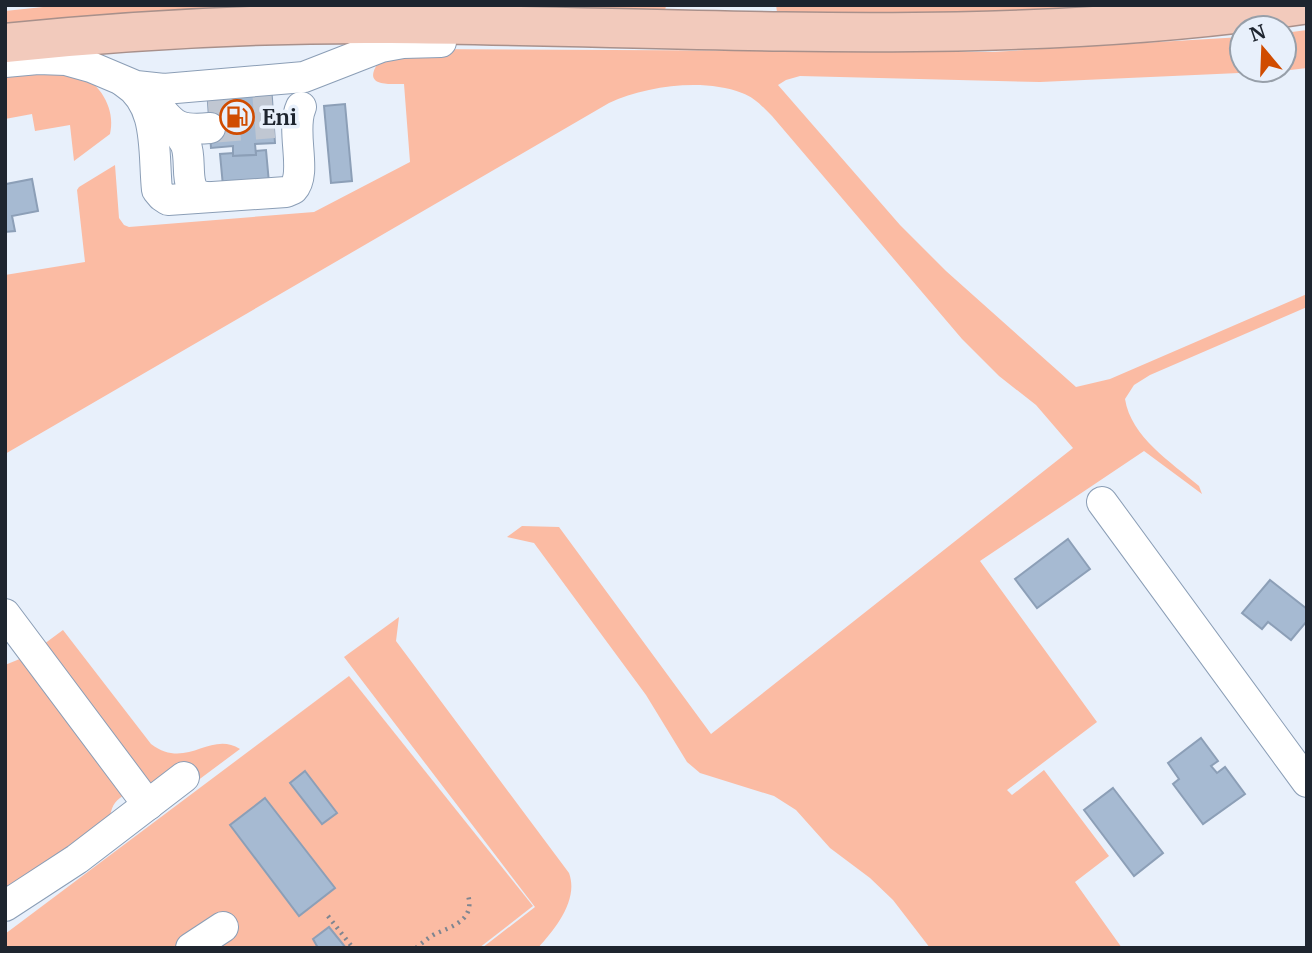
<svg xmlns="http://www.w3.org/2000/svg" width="1312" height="953" font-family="Merriweather,serif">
	<rect width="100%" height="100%" fill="#e8f0fb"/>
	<g fill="#fbbba3">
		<polygon points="62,5 666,5 664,18 5,26 5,11"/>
		<polygon points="776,5 1192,5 778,19"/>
		<path d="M1307,30V68L1282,71L1040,82L800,76L786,80L778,85L900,225L946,271L1076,387L1110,379L1307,294V307L1150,375L1134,385L1125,399C1131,437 1171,462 1199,486L1202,494L1144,451L980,561L1097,722L1007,790L1012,795L1044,770L1109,856L1075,882L1122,948H930L893,900L870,878L830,848L796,810L774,796L700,773L687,762L646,695L534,543L507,537L522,526L559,527L711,734L1073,448L1036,405L999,376L962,339L772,116C763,107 754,97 742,93C703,78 646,86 609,103L5,454V275L85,262L77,190L79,187L115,165L119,218L124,225L129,227L314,212L410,162L404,84C389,84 362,87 378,63L416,49L992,52L1242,37V70H1284V33Z"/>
		<path d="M22,66C35,68 79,73 88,80C105,91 115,114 110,134L74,161L70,125L35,131L32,114L5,119V68Z"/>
		<path d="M399,617L396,641L569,873C579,900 555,929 538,948H482L535,907L344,657Z"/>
		<path d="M63,630L151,744C187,771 210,730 240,749L193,784L143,785L40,647Z"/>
		<path d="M27,656L127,793C116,800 112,804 110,817L5,897V665Z"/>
		<polygon points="349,676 533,906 479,948 5,947 5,934"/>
	</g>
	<g fill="#a6bad2" stroke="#8c9fb7" stroke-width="2">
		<polygon points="271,84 275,143 255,144 256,155 233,156 233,146 211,148 207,88"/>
		<polygon points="345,104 352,181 331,183 324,106"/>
		<polygon points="266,150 269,183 223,186 220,154 233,153 233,156 256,155 256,151"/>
		<polygon points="32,179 38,211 12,216 15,231 5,232 5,181 6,184"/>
		<polygon points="1068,539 1090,569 1037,608 1015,579"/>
		<polygon points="1270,580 1307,609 1307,621 1291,640 1268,622 1262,629 1242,613"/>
		<polygon points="1201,738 1218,761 1211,766 1217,773 1225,767 1245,794 1203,824 1173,784 1179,779 1168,763"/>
		<polygon points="305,771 337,813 322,824 290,783"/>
		<polygon points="1113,788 1163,853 1134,876 1084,810"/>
		<polygon points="265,798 335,888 299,916 230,825"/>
		<polygon points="329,927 346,948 318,948 313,939"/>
	</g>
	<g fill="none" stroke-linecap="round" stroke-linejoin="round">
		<g stroke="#c0c7d2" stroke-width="30" stroke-dasharray="30 15" stroke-linecap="butt">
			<polyline points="208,105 272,100"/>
			<polyline points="210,128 274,123"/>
		</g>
		<g stroke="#8b9eb6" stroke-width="32">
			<g id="minor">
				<polyline points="5,62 38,59 66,60 91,67 136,86 164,89 304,77 381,47 403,43 441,42"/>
				<path d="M124,82C160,104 153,153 157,190L162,196L168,200L286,192L293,189C308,173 290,131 301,107"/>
				<path d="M145,95C174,118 166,132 210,128"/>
				<path d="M167,118C173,127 182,136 186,145C193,163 181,194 206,197"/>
				<polyline points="1102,502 1307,782"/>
				<polyline points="5,614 148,805"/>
				<polyline points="5,906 77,859 184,777"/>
				<polyline points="191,948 223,927"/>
			</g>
		</g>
		<g stroke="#a8908b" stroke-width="41">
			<path id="highway" d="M5,43C133,30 262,23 390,24C694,26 1000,50 1302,5"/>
		</g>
		<g stroke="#7e8590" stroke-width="4.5" stroke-dasharray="2 5" stroke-linecap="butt">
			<polyline points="328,916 353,948"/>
			<path d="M416,948C422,943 428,938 435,934C453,926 475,920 468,895"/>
		</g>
		<use href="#minor" stroke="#fff" stroke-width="30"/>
		<use href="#highway" stroke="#f2cabc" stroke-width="38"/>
	</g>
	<defs>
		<g id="fuel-ring" transform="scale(1.75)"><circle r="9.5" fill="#e8f0fb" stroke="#d04c00" stroke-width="1.5"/><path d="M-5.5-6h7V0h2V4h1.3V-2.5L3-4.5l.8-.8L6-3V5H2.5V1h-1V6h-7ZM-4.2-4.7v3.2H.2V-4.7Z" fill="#d04c00"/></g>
	</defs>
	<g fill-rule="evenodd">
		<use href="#fuel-ring" x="237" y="117"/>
	</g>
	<g text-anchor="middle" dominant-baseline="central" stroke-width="7" stroke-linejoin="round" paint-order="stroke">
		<g font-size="21" font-weight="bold" fill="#1e252f" stroke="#e8f0fb" text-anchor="start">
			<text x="262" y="117">Eni</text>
		</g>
	</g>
	<rect width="1312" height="953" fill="none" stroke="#1e252f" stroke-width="14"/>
	<g transform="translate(1263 49) rotate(341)"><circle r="33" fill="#e8f0fb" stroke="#979fa9" stroke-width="2"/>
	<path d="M0-5L12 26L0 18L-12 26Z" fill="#d04c00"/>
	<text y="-10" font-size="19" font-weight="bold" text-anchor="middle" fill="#1e252f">N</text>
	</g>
</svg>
